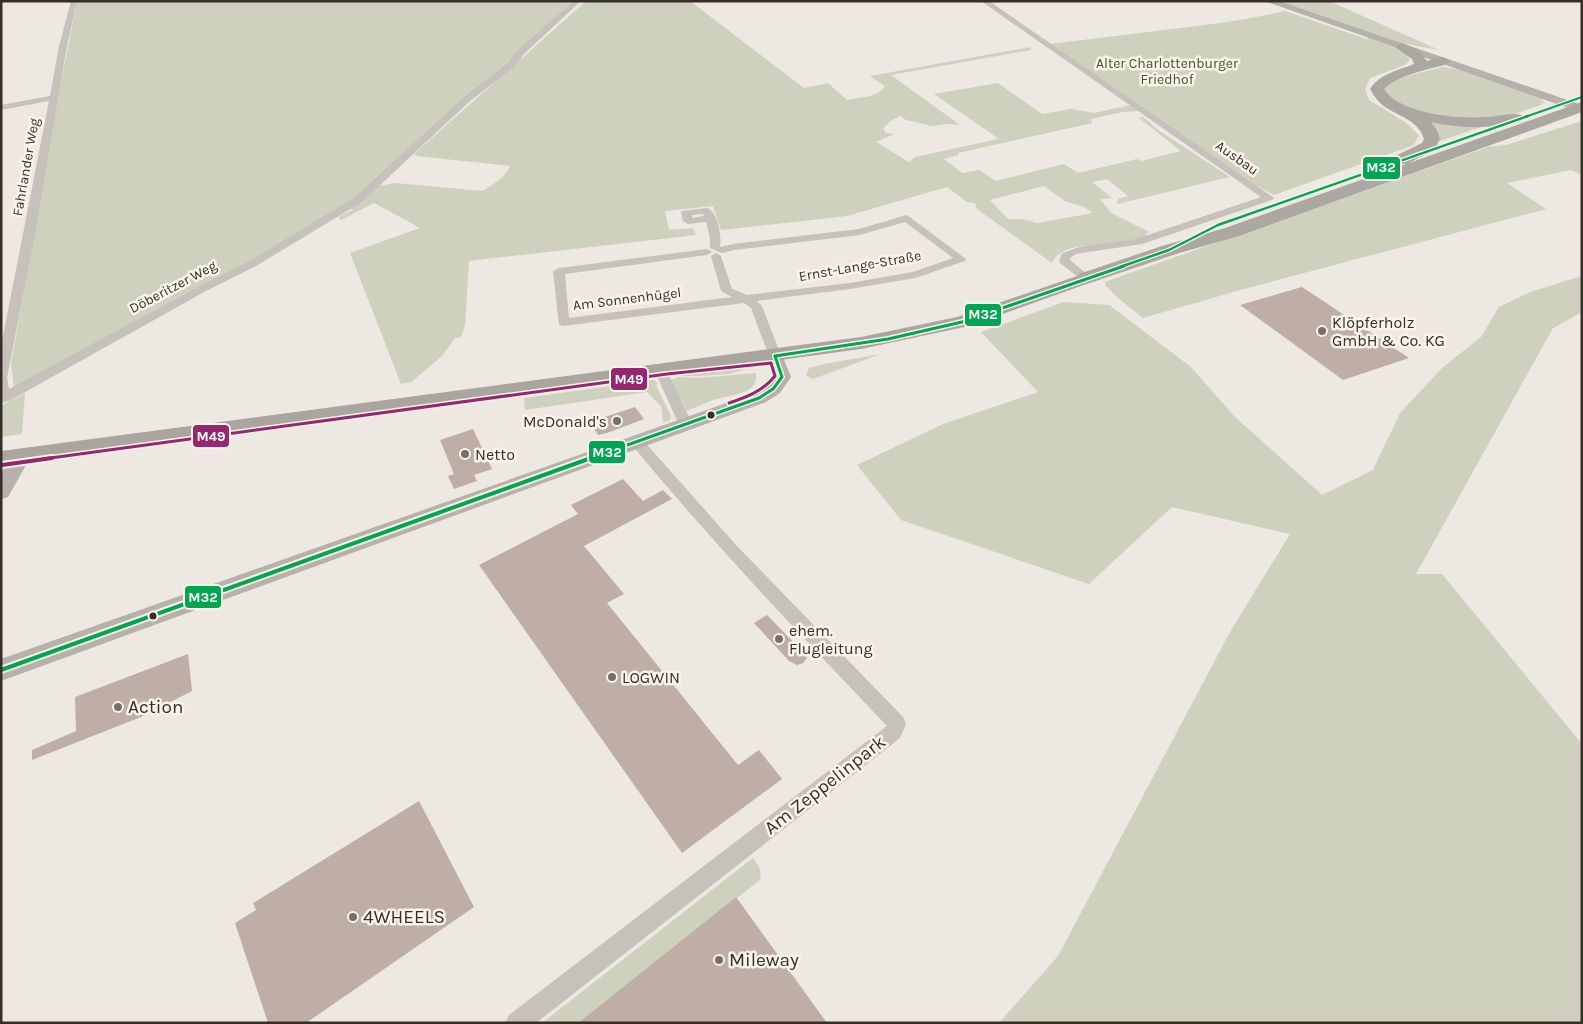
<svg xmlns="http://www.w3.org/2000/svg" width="1583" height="1024" font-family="Karla,sans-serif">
	<rect width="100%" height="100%" fill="#ede8e2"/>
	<g fill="#cdd1bd" fill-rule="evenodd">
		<polygon points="77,1 575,1 509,65 352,202 251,264 14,387 11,364 58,98"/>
		<path d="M586,1H690L804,88L828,83L847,100C860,97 877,98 885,86L870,76L1031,47V50L891,75L960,125L945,124L932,126L906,120L900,116L889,122L883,129L886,133L894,134L876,142L909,162L915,157L999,139L934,94L998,83L1042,114L1071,109L1094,113L1131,105L1139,111L1123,112L1091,119L1092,123L958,153L959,155L944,159L962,173L979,170L996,181L1064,164L1078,173L1137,159L1142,161L1181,151L1139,118L1143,117L1158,130L1230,177L1117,204L1118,199L1128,196L1107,179L1092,182L1112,198L1100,199L1111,213L1149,232C1127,257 1066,232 1052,263L977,209L975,203L967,202L947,187L847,216L721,230L713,206L665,211L669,230L693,228L696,235L469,261L465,325L461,337L455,338L442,356L411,382L401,384L350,253L420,228L374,203L341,220L338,217L353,210L350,208L379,186L395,183L483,191L502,178L510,167V166L417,156L414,154ZM1044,186L1065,201L1084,207L1093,213L1037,223L1023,219H1008L990,200Z"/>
		<polygon points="1278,1 1329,1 1439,50 1401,43"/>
		<path d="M1285,11L1366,39L1370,38C1383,43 1403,47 1410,60L1405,65L1370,78L1365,89L1369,100L1405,122L1419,135L1414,145L1274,195L1255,185L1050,44L1205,25L1246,19Z"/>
		<polygon points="1443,67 1463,70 1542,97 1541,100 1545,102 1542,103 1543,104 1501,119 1466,122 1401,107 1383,91 1383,86 1403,77"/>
		<polygon points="1409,113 1484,126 1434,143"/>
		<polygon points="1582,121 1582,175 1571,170 1507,183 1546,209 1244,289 1143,318 1118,298 1105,285 1105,282 1113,279 1488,147 1506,145"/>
		<polygon points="1582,276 1582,312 1553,328 1416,574 1442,574 1582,744 1582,1023 999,1023 1058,956 1230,632 1290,534 1172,507 1089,584 901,520 857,465 943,424 1038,392 981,332 1064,302 1109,305 1191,367 1234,416 1322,495 1373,470 1400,413 1442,368 1481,337 1499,307 1530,292"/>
		<polygon points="881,354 813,379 806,376 809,368 824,364"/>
		<polygon points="749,368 728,374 699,376 672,376 678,373"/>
		<path d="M756,373C759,394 732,395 717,399C706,402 697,407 687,411L670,380L679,377L698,378Z"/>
		<polygon points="654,380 658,384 656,385 671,416 670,420 662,423 663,421 661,406 647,392 525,410 524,398"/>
		<polygon points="25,393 22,434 1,437 1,406"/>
		<path d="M753,858C759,866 762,871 760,880L737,898L736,897L578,1023H542Z"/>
	</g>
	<g fill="#bfaea5">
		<polygon points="1302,287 1409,358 1343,380 1240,305"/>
		<polygon points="635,407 644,419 607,433 598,435 590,422"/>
		<polygon points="473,429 492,469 474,475 477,481 454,489 448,476 454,474 440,440"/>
		<polygon points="623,479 643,501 663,490 672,499 584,546 624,594 607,603 738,765 759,750 782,779 682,853 479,565 578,514 571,505"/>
		<polygon points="767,615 805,654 807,658 803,663 797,665 789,661 754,623"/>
		<polygon points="188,654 192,691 141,717 32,760 32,750 76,731 75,697"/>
		<polygon points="419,801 474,907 306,1023 268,1023 235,923 256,910 253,903"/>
		<polygon points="736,897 827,1023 578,1023"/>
	</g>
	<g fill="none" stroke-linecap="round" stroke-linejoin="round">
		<g fill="#c6c1bb" fill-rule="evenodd">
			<polygon points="71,1 77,1 67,46 35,234 7,378 9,389 198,287 248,262 354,198 463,98 508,63 518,50 574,1 581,1 524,54 514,67 469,102 362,202 256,266 206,291 9,401 1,403 1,346 49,101 1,110 1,105 50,96 59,46"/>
			<polygon points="981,1 989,1 1274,198 1272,200 1142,244 1076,254 1071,257 1070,260 1092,278 1086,281 1082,280 1060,263 1059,261 1062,253 1080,247 1136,239 1261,197"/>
			<path d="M707,208C718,212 722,236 720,247L733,244L859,229L907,215L966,259L965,261L915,278L850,289L757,301L762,306L781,356L775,360L769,356L751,308L744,303L563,326L559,325L553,271L559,268L707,249L712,252L707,255L565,274L569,318L732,297L721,291L711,256L716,253L721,256L732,289L747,295L850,283L913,272L953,258L905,222L860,235L734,250L722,253L710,248V238L706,222L688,224L683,221L681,213L682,211ZM703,214L704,216L692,218V215Z"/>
			<polygon points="660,365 666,369 693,425 691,428 681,428 679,425 654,369"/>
			<path d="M637,437L642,439L737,546L904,718L906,724L900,738L536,1023H505L509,1015L887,726C799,634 713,543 632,445L630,442L632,439Z"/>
		</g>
		<g fill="#b7b1ac" fill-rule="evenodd">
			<polygon points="1264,1 1279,1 1582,105 1582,113"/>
			<polygon points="775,351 781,352 791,377 780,393 766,402 1,681 1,659 752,394 766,385 773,377 766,356 769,352"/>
			<polygon points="21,449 28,451 31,456 8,497 1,499 1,473 14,451"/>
		</g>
		<polygon fill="#aba5a0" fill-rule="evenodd" points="1086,273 1092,274 1095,278 1092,282 969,326 861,349 1,467 1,451 861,337 957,317"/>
		<g fill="#aca7a1" fill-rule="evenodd">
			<path d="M1402,43L1419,51L1427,61L1443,57L1450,61L1448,64C1430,69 1397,75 1384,89C1401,115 1458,119 1487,117C1498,117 1511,112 1522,115L1524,118L1522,121C1492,129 1461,129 1431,122L1437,130L1440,139L1434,150L1407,164H1395L1393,160L1395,156L1422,143L1424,139C1418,120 1400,117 1385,107C1378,102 1374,96 1370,89C1381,73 1397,71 1414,64L1412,59L1395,47Z"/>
			<polygon points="1582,102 1582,112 1239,236 1176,254 1093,282 1086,284 1079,282 1076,278 1079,274 1162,246 1225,228"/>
		</g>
		<g stroke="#f9f3ea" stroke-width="4">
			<polyline id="bus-1-far3" points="1525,117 1582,97"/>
		</g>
		<g stroke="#f9f3ea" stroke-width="5">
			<polyline id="bus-1-far2" points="1120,267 1169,250 1218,225 1528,116"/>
		</g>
		<g stroke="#f9f3ea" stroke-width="6">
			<g id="bus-1-far1">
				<polyline points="775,356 888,339 962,322 1124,266"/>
				<polyline points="588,459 759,398 773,389 782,377 775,356"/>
			</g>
		</g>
		<g stroke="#f9f3ea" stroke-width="8">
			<polyline id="bus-1" points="1,670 591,458"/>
		</g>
		<g stroke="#f9f3ea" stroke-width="6">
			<path id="bus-2-far1" d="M43,459L667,374L771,363L775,376C763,391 747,397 729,403"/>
		</g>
		<g stroke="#f9f3ea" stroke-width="8">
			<polyline id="bus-2" points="2,465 52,458"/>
		</g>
		<use href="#bus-1-far3" stroke="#00a651" stroke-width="2"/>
		<use href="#bus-1-far2" stroke="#00a651" stroke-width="2.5"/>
		<use href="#bus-1-far1" stroke="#00a651" stroke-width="3"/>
		<use href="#bus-1" stroke="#00a651" stroke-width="4"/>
		<use href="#bus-2-far1" stroke="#95276e" stroke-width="3"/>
		<use href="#bus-2" stroke="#95276e" stroke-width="4"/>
	</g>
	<g fill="#776f6a" stroke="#f9f3ea" stroke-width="2">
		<circle cx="1322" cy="331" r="5"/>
		<circle cx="617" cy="421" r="5"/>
		<circle cx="465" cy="454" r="5"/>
		<circle cx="779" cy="639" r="5"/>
		<circle cx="612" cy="677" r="5"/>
		<circle cx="118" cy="707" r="5"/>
		<circle cx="353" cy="917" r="5"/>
		<circle cx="719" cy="960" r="5"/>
	</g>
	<g fill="#372e29" stroke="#f9f3ea" stroke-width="2">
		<circle cx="711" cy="415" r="4.5"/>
		<circle cx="153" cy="616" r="4.5"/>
	</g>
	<g text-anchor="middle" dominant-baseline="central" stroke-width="5" stroke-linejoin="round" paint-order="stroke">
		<g font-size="14" fill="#44532e" stroke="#f9f3ea">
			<text x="1167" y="63">Alter Charlottenburger<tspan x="1167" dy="16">Friedhof</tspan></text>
		</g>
		<g font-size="14" fill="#372e29" stroke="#f9f3ea">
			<text transform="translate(1237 158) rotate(35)">Ausbau</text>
			<text transform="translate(26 167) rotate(-80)">Fahrlander Weg</text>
			<text transform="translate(860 266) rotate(-10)">Ernst-Lange-Straße</text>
			<text transform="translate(173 287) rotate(-28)">Döberitzer Weg</text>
			<text transform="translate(627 299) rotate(-7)">Am Sonnenhügel</text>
		</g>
		<g font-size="16" fill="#372e29" stroke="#f9f3ea" text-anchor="start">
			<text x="1332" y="322">Klöpferholz<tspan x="1332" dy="18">GmbH &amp; Co. KG</tspan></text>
			<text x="607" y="421" text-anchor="end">McDonald's</text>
			<text x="475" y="454">Netto</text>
			<text x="789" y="630">ehem.<tspan x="789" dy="18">Flugleitung</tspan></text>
			<text x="622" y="677">LOGWIN</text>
		</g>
		<g font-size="19" fill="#372e29" stroke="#f9f3ea" text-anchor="start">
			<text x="128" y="707">Action</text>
			<text x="363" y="917">4WHEELS</text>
			<text x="729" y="960">Mileway</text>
		</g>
		<g font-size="19" fill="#372e29" stroke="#f9f3ea">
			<text transform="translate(825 785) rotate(-38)">Am Zeppelinpark</text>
		</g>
	</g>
	<g stroke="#f9f3ea" stroke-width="2">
		<rect x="1362" y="156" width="39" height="24" rx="5" fill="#00a651"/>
		<rect x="964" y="303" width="38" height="24" rx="5" fill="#00a651"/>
		<rect x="610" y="367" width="38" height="24" rx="5" fill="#95276e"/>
		<rect x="192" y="424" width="38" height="24" rx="5" fill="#95276e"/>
		<rect x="588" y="440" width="38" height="24" rx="5" fill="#00a651"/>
		<rect x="184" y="585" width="38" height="24" rx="5" fill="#00a651"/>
	</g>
	<g font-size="14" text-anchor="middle" font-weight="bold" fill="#fff">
		<text x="1381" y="172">M32</text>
		<text x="983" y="319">M32</text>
		<text x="629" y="384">M49</text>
		<text x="211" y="441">M49</text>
		<text x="607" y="457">M32</text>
		<text x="203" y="602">M32</text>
	</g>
	<rect width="1583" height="1024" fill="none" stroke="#372e29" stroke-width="5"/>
</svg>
